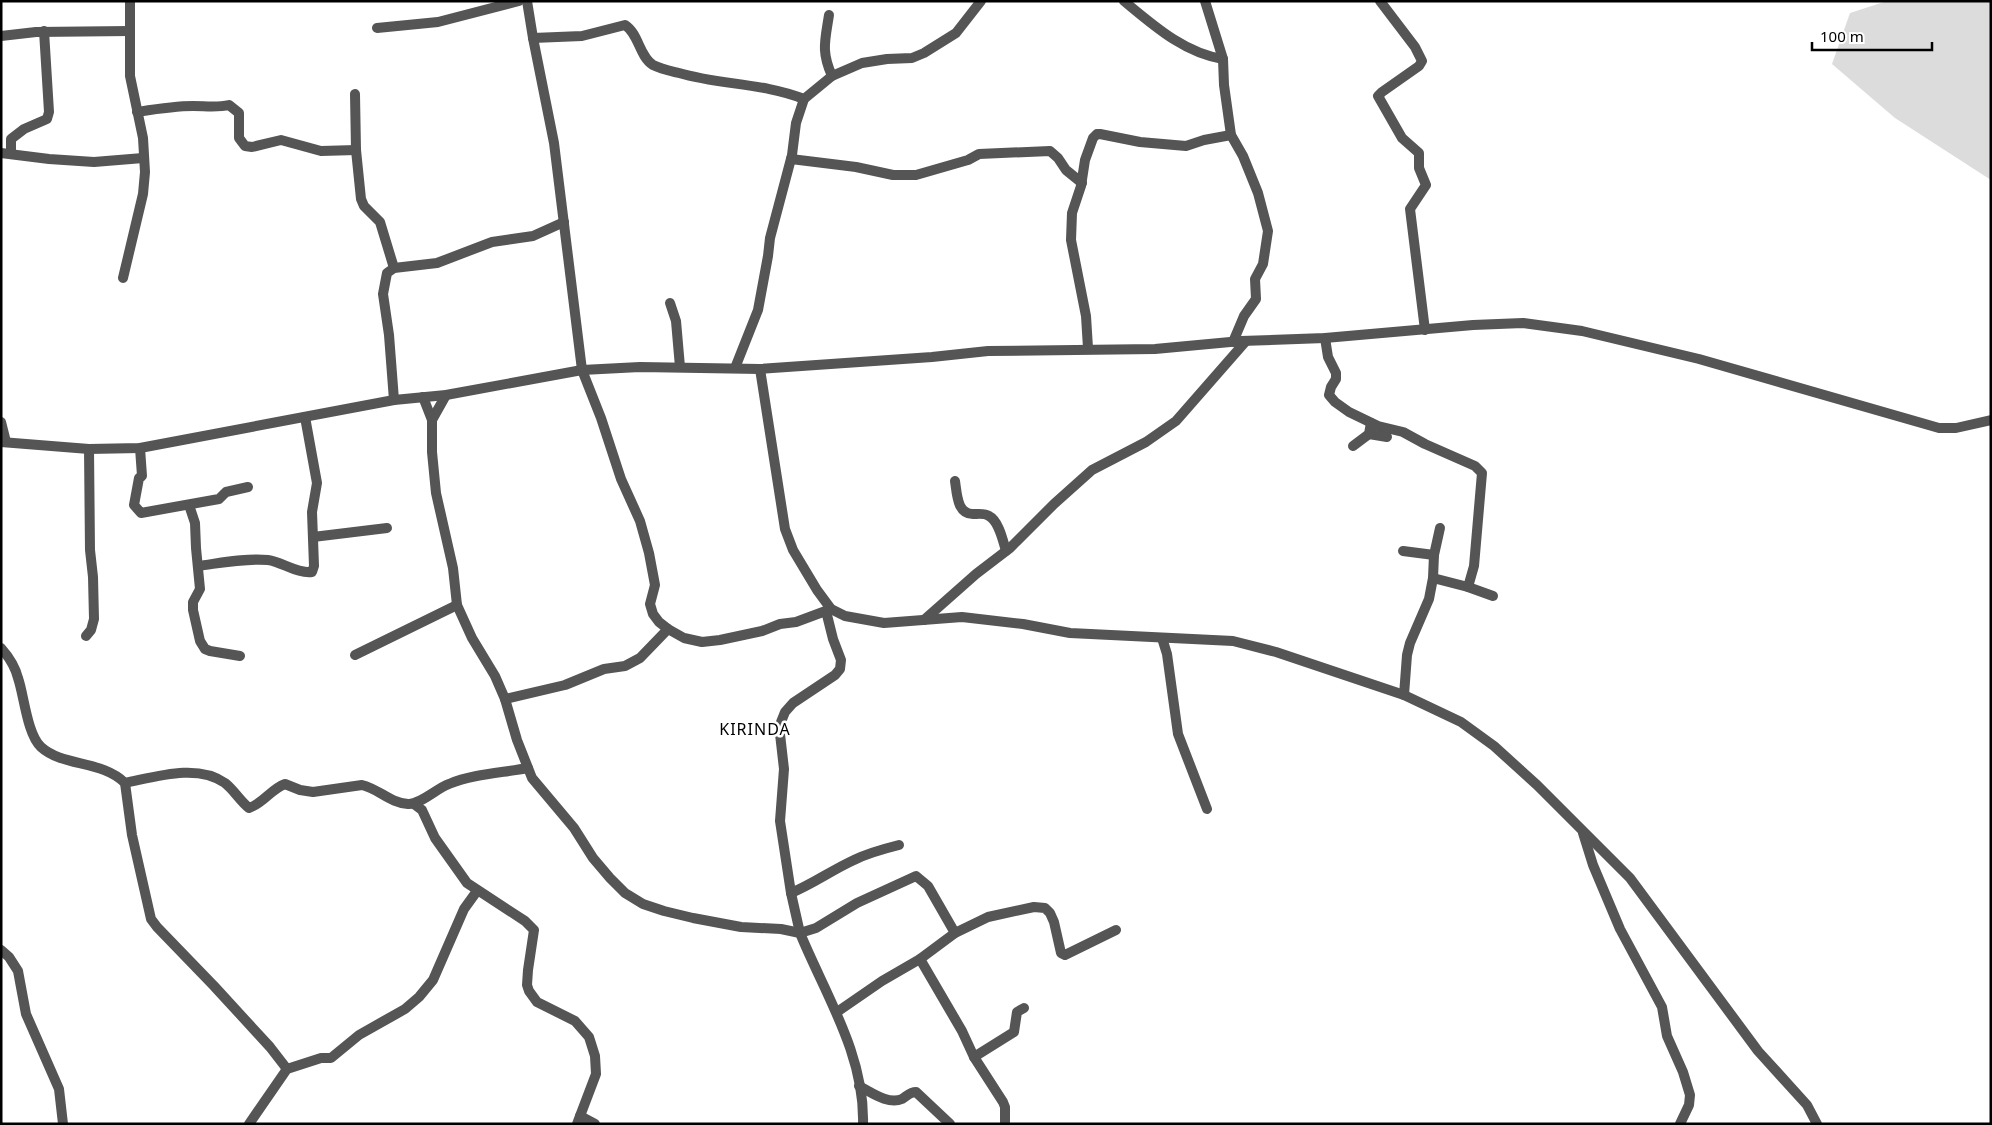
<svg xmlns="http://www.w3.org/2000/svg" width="1992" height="1125" font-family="'Noto Sans',sans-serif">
	<rect width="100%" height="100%" fill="#fff"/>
	<polygon fill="#dcdcdc" points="1887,1 1991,1 1991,180 1895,118 1832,64 1850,13"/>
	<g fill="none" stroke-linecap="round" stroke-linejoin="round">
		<g stroke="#555" stroke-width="10">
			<polyline points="527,1 533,38 554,143 582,370 601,418 621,479 640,521 649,553 655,585 650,604 653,614 659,622 668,629 684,638 702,642 720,640 762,631 780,624 796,622 831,609"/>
			<path d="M1124,1C1153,25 1184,53 1223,59"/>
			<polyline points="1205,1 1223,59 1224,85 1231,135 1243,156 1258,193 1268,231 1263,264 1255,279 1256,299 1244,316 1233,342"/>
			<polyline points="1380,1 1415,47 1422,61 1419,66 1382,92 1378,96 1402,138 1419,153 1419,168 1426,185 1410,209 1425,330"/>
			<path d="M829,15C825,41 821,51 832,76"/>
			<polyline points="377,28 438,22 519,1"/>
			<polyline points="1,36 36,32 130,31"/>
			<path d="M533,38L582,36L625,25C639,34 639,56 653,65C661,69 671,71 679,73C720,85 764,83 804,99"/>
			<polyline points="355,94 356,150 361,199 364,206 380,222 394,268"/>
			<path d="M137,112C156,109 174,106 193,106C205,106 217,108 229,105L239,113V138L245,146L252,147L281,140L321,151L356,150"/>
			<polyline points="1,153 49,159 94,162 143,158"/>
			<polyline points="11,154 11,139 24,129 47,119 49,112 44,31"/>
			<polyline points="791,159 856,167 893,175 916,175 968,160 979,154 1050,151 1058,158 1066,170 1082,183"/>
			<polyline points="123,278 143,194 145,172 143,138 130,76 130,1"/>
			<polyline points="670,303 676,321 680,367"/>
			<polyline points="1325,338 1328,357 1336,373 1336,379 1331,387 1329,395 1335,402 1349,412 1378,426 1403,432 1425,444 1475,466 1482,473 1474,566 1468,587"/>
			<polyline points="1088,348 1086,316 1071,240 1072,213 1081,186 1085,160 1093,138 1097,134 1100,134 1140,142 1186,146 1204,140 1231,135"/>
			<polyline points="735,368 758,310 768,256 770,238 792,155 796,123 804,99 832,76 862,63 887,59 912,58 924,53 956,33 981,1"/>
			<polyline points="760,369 785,529 793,550 817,590 831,609 845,616 884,623 962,617 1023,624 1070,633 1233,641 1276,652 1404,695 1461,722 1494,746 1537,785 1630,878 1758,1051 1807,1105 1817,1124"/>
			<path d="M423,397L432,420V452L436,493L453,568L457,605L472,638L495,676L505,699L517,740L532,778L574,828L593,858L610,878L625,893L643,904L664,911L693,918L741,927L781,929L800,933C825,994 865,1055 863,1124"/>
			<polyline points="394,400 389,335 383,294 387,273 394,268 437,263 492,242 533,236 564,222"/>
			<polyline points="432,420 446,395"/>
			<polyline points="1,422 6,442"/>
			<polyline points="1369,434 1387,437"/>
			<polyline points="1,442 89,449 140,448 394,400 446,395 582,370 640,367 760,369 932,357 988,351 1155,349 1241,341 1325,338 1473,325 1523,323 1582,331 1699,359 1939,428 1956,428 1991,420"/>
			<polyline points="1353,446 1369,434 1371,423"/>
			<polyline points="140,448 142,476 139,478 134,505 141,513 219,499 226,492 248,487"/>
			<path d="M955,481C957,494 957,515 974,514C978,514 985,513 989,516C999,521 1003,541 1006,551"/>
			<polyline points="189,505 195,523 196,548 200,589 193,602 193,610 200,641 205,649 210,651 240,656"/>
			<polyline points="313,537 387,528"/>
			<polyline points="1403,551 1434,555"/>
			<path d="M198,566C221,563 245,558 268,560C282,562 298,574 312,572L314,566L312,512L317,483L305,417"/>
			<polyline points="1433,578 1468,587 1493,596"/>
			<polyline points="826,611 833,639 841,660 840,669 835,675 793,703 785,712 781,722 780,734 784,769 780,821 791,893 800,933 816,928 857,903 916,876 928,886 955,933"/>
			<polyline points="924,620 976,574 1010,548 1054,504 1092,470 1146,442 1176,421 1246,341"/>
			<polyline points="86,636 91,630 94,619 93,577 90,550 89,449"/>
			<polyline points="1162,638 1167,654 1178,734 1207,809"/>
			<path d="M1,648C9,657 15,666 18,678C24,695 27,734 41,747C63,767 102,760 125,783L132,835L151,919L157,927L214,986L270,1047L287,1069"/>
			<polyline points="355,655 457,605"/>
			<polyline points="1404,695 1407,655 1410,643 1429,599 1433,578 1434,555 1440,528"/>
			<polyline points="505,699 565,685 604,669 625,666 640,658 668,629"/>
			<path d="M125,783C155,777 197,763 225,783C234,790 240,801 249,808C264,803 271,789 285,784L300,790L313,792L362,785C379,789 390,803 408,804C420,805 437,788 449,784C473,774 501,773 528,768"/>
			<polyline points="414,804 422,810 435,838 467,883 525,921 534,930 528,970 527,985 529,991 537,1002 575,1021 589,1037 595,1056 596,1074 577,1124"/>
			<polyline points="1583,833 1593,865 1620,929 1662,1007 1667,1036 1683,1072 1690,1095 1689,1105 1680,1124"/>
			<path d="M791,893C813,884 832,870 854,860C868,853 883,849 899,845"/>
			<polyline points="1,950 9,957 18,971 26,1014 59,1089 63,1124"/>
			<polyline points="920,959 962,1031 974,1057 1003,1102 1005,1107 1005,1124"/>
			<polyline points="837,1012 882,981 920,959 955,933 988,917 1034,907 1045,908 1050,913 1054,922 1061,953 1065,955 1116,930"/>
			<polyline points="974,1057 1014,1032 1017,1012 1024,1008"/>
			<path d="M859,1086C871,1092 888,1105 902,1099C907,1096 910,1092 916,1092L950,1124"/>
			<polyline points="580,1116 595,1124"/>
			<polyline points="249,1124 287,1069 321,1058 331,1058 359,1035 405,1009 419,997 433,980 464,909 477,891"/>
		</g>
	</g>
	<g text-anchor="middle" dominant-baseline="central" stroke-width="5" stroke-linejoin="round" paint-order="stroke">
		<g font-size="16" letter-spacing="1" fill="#000" stroke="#fff">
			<text x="755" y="729">KIRINDA</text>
		</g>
	</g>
	<rect width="1992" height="1125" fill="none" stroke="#000000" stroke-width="5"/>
	<path d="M1812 42v8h120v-8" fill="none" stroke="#000000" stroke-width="2.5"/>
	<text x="1820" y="42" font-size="15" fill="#000000" stroke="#ffffff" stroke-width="4" paint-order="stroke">100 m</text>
</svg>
